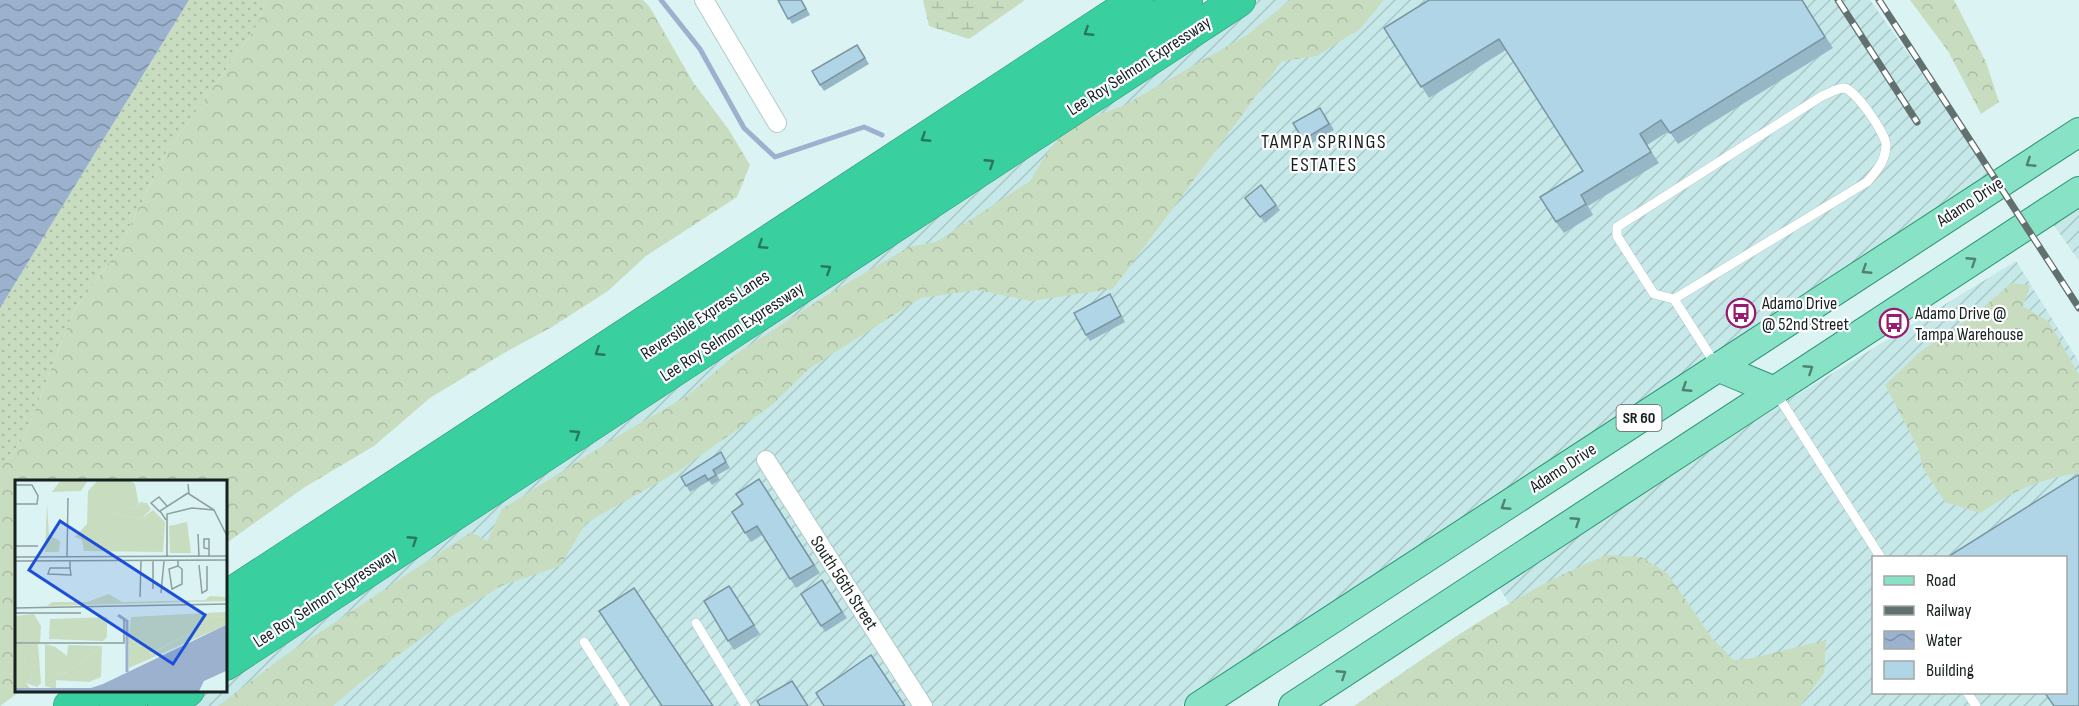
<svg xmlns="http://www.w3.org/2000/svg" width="2079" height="706" font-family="'Sofia Sans Condensed',sans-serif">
	<defs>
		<pattern id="industrial-furrows" width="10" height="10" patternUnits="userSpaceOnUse" patternTransform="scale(1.5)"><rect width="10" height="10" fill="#c6e8e8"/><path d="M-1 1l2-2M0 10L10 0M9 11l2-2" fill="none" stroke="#a9c7c7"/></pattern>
		<pattern id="grass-dots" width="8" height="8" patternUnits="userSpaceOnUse" patternTransform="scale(1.5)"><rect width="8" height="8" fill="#c8ddc0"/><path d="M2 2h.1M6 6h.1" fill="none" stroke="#abbda5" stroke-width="1.8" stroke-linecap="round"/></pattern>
		<pattern id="forest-crowns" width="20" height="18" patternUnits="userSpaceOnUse" patternTransform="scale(1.5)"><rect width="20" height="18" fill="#c8ddc0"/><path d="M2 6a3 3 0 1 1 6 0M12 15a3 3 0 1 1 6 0" fill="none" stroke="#abbda5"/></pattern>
		<pattern id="wetland-marsh" width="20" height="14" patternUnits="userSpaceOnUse" patternTransform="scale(1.5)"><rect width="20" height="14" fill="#c8ddc0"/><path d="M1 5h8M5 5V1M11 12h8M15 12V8" fill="none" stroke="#abbda5"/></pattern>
		<pattern id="water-waves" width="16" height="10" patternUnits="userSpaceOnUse" patternTransform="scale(1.5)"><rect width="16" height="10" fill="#9cb1cd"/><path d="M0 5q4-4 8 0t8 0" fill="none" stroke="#7e90a6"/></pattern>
	</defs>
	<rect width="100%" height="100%" fill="#dbf3f3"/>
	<g fill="url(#industrial-furrows)" fill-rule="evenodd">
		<polygon points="1246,0 1870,0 1996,178 1181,706 166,706 189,690 225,690 225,666"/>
		<polygon points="2079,209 2079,261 2053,224"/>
		<path d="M2016,261L2079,362V706H1576L1494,580ZM1874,558H2066V692H1874Z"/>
	</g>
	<polygon fill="url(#grass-dots)" points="189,0 267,0 255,29 166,153 117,252 74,310 25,436 0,469 0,308"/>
	<g fill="url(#forest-crowns)">
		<polygon points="267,0 643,0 649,6 693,82 729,130 750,165 737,197 646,256 608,291 552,327 504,353 430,398 374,446 305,487 225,544 225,481 16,481 16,690 22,690 0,706 0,469 25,436 74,310 117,252 166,153 255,29"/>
		<polygon points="1290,0 1384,0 1361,28 1317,56 1282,61 1113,289 1031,301 977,290 921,298 810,368 772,405 677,472 586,523 560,566 501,586 455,614 361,682 333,706 218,706 284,656 471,532 487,541 502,509 623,433 687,396 736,354 827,295 909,247 936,242 1030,181 1045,156 1069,125 1123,106 1247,35"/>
		<polygon points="1910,0 1954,0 1986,62 1999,102 1981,114 1948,51"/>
		<path d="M2011,283L2030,285L2023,306L2049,322L2079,375V473C2039,479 2013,491 1980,513L1945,502L1923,468L1918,448L1885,385L1921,351L1978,312Z"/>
		<path d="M1607,555L1641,557L1667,573L1712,638L1733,660L1753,658L1826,640L1824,673L1800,706H1354C1435,651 1515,591 1607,555Z"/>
	</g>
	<polygon fill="url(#wetland-marsh)" points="923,0 1025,0 969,39 929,26"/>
	<polygon fill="url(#water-waves)" points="0,0 189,0 0,308"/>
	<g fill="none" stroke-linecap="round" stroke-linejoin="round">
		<polyline stroke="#9cb1cd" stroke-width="5" points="661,0 700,49 744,128 775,157 864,127 882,135"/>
		<g stroke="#b3cbcb" stroke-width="10">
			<g id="service">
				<path d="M1674,299L1654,294L1617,236V227L1822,96C1828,94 1837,88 1844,88C1855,89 1887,135 1886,146C1885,162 1877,170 1867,182L1674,299L1716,365"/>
				<polyline points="1776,393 1881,558"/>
				<polyline points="696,623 746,706"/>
				<polyline points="584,642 625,706"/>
				<polyline points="1967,692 1976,706"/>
			</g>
		</g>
		<g stroke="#b3cbcb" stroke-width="20">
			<g id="minor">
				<polyline points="704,0 777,123"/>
				<polyline points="766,460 923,706"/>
			</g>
		</g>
		<g stroke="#2d9273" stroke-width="30">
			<g id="primary">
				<polyline points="1717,367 1775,391"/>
				<polyline points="1199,706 2079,132"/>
				<polyline points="1293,706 2079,191"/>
			</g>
		</g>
		<g stroke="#2d9273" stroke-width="34">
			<g id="motorway">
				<polyline points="225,598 1137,0"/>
				<polyline points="225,631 1186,0"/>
				<polyline points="225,664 1239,0"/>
				<polyline points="70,706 93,690"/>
				<polyline points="116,706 139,690"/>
				<polyline points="164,706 188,690"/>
			</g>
		</g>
		<use href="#service" stroke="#fff" stroke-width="9"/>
		<use href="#minor" stroke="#fff" stroke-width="18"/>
		<use href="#primary" stroke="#88e2c5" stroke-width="28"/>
		<use href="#motorway" stroke="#39cf9f" stroke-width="33"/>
		<g stroke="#627070" stroke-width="7">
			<g id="rail">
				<polyline points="1838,0 1917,122"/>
				<polyline points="1879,0 2079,308"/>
			</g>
		</g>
		<use href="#rail" stroke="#fff" stroke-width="4.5" stroke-dasharray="14" stroke-linecap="butt"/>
	</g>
	<g fill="#96b7c6">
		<polygon points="778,0 802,0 810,15 792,24"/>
		<polygon points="1802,0 1833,48 1678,144 1669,131 1647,145 1659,163 1588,206 1593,215 1564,233 1556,222 1583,171 1506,50 1429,98 1384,28"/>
		<polygon points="861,51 869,64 824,91 820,85"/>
		<polygon points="1324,113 1334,130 1307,146 1303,140"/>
		<polygon points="1245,198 1276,205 1280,210 1265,223"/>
		<polygon points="1110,294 1125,322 1090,341 1086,335"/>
		<polygon points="721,452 730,468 717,475 720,480 712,485 709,481 690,492 681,477"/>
		<polygon points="765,487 820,573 796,588 762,535 751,542 745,533 743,504"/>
		<polygon points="822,580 847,618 825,632 801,594"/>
		<polygon points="729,586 760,634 734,650 728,641"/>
	</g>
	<g fill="#afd5e6" stroke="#7a95a1" stroke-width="1.5">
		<polygon points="778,0 801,0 806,9 788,19"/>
		<polygon points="1429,0 1802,0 1825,37 1670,133 1661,120 1640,134 1651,152 1581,195 1586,204 1556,222 1540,197 1583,171 1499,39 1421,87 1384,28"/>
		<polygon points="857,45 865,58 820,85 812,71"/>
		<polygon points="1320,108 1329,124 1303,140 1293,123"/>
		<polygon points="1261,185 1276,205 1260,217 1245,198"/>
		<polygon points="1110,294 1121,316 1086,335 1074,313"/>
		<polygon points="721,452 726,462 713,470 716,475 708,480 705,475 686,486 681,477"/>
		<polygon points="2078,475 2079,477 2079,706 2054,706 2045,693 2066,693 2066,558 1946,558"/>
		<polygon points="759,479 814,565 790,579 757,526 745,533 732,512 743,504 736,494"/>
		<polygon points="822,580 842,612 821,626 801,594"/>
		<polygon points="729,586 754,625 728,641 704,601"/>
		<polygon points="634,588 713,706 662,706 599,611"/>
		<polygon points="871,655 905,706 824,706 816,693"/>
		<polygon points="792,681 808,706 760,706 757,701"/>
	</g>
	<defs><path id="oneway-chevron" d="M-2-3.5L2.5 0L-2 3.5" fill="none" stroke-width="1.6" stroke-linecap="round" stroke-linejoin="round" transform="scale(1.5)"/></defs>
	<g stroke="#287860">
		<use href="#oneway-chevron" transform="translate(1088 32) rotate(147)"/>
		<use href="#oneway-chevron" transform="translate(925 138) rotate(147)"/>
		<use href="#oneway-chevron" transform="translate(990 163) rotate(-33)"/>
		<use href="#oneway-chevron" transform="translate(762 245) rotate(147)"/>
		<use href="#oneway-chevron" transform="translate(827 269) rotate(-33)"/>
		<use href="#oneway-chevron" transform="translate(599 352) rotate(147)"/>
		<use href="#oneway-chevron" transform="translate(576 434) rotate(-33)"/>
		<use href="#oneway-chevron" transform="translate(413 540) rotate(-33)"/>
	</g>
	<g stroke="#508273">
		<use href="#oneway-chevron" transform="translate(2030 163) rotate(147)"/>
		<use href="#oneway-chevron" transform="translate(1972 261) rotate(-33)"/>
		<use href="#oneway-chevron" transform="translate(1866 270) rotate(147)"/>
		<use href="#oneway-chevron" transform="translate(1809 369) rotate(-33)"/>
		<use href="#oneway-chevron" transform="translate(1686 388) rotate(147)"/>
		<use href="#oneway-chevron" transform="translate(1505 506) rotate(147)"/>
		<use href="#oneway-chevron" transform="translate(1576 521) rotate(-33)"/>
		<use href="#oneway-chevron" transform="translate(1342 674) rotate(-33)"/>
	</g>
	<defs>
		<g id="bus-ring" transform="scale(1.5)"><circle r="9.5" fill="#fff" stroke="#9a1a70" stroke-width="1.5"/><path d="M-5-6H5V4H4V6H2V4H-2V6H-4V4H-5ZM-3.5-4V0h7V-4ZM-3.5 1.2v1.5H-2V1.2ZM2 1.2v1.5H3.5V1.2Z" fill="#9a1a70"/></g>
	</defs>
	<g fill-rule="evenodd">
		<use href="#bus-ring" x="1741" y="313"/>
		<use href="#bus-ring" x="1894" y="323"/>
	</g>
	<g text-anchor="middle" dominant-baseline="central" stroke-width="4.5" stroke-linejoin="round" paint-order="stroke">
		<rect fill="#fff" stroke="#5d6464" stroke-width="1.5" x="1616.5" y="405" width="45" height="26" rx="4.5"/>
		<g font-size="16" font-weight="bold" fill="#182121">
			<text x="1639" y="418">SR 60</text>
		</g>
		<g font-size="18" fill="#182121" stroke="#fff">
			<text transform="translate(1139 66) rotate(-33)">Lee Roy Selmon Expressway</text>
			<text transform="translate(1970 202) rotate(-33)">Adamo Drive</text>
			<text transform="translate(705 315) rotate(-33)">Reversible Express Lanes</text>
			<text transform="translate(732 332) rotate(-33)">Lee Roy Selmon Expressway</text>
			<text transform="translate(1563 468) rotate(-33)">Adamo Drive</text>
			<text transform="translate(844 583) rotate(57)">South 56th Street</text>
			<text transform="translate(325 598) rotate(-33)">Lee Roy Selmon Expressway</text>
		</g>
		<g font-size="18" fill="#182121" stroke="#fff" text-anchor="start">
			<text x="1762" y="303">Adamo Drive<tspan x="1762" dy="21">@ 52nd Street</tspan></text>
			<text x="1915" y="313">Adamo Drive @<tspan x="1915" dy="21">Tampa Warehouse</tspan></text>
		</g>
		<g font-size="20" letter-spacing="1.5" fill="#182121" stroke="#fff">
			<text x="1324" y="142">TAMPA SPRINGS<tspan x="1324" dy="23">ESTATES</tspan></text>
		</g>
	</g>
	<g transform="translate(15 480)">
		<rect width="212" height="212" fill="#dbf3f3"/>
		<path d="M125,22L132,23L136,29L126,39L94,34L124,26ZM19,134L26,146L25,163H0V136ZM211,136V145L114,188V165L121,174H136L181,150L187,139ZM30,164L37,166V208L30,206Z" fill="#c8ddc0"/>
		<path d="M46,0H73L66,11L37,12ZM83,0H114L120,4L124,26L95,34L126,39L138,30L150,42L148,72L69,71L67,60L60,57L72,44L73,11ZM32,23L34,55L45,61L44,72H30ZM172,42L176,73H155L154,46ZM94,114L107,122L190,120L195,116L212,117L211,121L32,126L37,122H72ZM211,132V136L188,139L181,150L129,177L121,176L113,163L116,137ZM0,164H23L26,203L22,207L11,203L17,199L9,179L0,172ZM87,166L86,197L74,202L39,200L41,194L53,192Z" fill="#c8ddc0"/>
		<path d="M92,45L116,54V69L93,72L78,54L83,55L82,47ZM92,137V157L88,161L34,159L35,139ZM53,165L87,166L53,192L41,194V208H37L35,167L39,166L52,176ZM0,172L7,175L15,193L17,199L11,203L15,208H0Z" fill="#c8ddc0"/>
		<path d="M211,145V191L189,201L184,211H0V208H76L88,204Z" fill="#9cb1cd"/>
		<path fill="none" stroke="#9cb1cd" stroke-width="3" d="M103,135L112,141V192"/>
		<path fill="none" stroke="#8d9f9f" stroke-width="1.5" d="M173,4L174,14L199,30M0,5H17L23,16L22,24H0M145,32L136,23L144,17L152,26M151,40L145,31L173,13M183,54L184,76M0,66H23M194,69L189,68V59H194V76M152,76V34L177,28L199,30L212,56M0,77L212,76M52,77L53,18M163,80V86L154,89L157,109L167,104V89L163,86M0,81L212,80M184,85L187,113L192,110V86M55,88L56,95L33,94L35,88H55V81M138,109V81M146,113L149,81M125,117L126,81M0,128L212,124M0,133H66M0,163H109V140"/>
		<path fill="#1d4ed8" fill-opacity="0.15" stroke="#1d4ed8" stroke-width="3" d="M45,41L190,135L158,184L14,90Z"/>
		<rect width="212" height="212" fill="none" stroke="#182121" stroke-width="3"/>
	</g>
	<rect x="1872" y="556" width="195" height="138" fill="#ffffff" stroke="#a3a6a6" stroke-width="1.5"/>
	<rect x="1884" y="576" width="30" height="9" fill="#88e2c5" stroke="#a3a6a6" stroke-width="1.5"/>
	<text x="1926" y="586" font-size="18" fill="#182121">Road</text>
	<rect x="1884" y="606" width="30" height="9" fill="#627070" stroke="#a3a6a6" stroke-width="1.5"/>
	<text x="1926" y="616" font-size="18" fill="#182121">Railway</text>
	<rect x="1884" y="631" width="30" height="18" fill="url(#water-waves)" stroke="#a3a6a6" stroke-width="1.5"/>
	<text x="1926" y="646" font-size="18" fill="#182121">Water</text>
	<rect x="1884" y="661" width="30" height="18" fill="#afd5e6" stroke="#a3a6a6" stroke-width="1.5"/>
	<text x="1926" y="676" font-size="18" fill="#182121">Building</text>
</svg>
